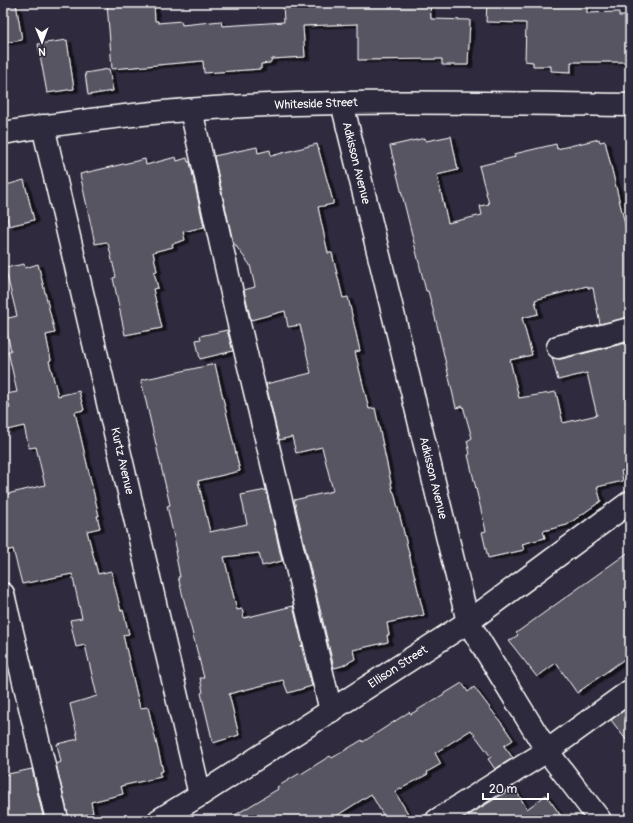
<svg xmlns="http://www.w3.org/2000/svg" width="633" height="823" font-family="Pangolin,sans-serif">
	<defs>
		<filter id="shadow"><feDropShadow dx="4.5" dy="2.5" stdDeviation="0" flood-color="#0009"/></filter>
	</defs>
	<rect width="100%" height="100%" fill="#2f2a3d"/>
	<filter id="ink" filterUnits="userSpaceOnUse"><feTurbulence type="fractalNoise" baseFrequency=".025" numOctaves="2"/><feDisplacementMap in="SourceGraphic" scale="8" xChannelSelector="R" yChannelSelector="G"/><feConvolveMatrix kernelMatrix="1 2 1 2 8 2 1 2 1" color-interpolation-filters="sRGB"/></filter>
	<g filter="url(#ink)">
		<g fill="#595564" stroke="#fff" filter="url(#shadow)">
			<polygon points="3,3 16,3 22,40 3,43"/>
			<polygon points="107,3 154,3 155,21 158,21 158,23 181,21 182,25 221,21 222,26 284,22 283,3 302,3 302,6 366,5 366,3 430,4 431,19 470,20 468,65 442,65 442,59 358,60 358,24 303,26 305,57 272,59 270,63 261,64 261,69 204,73 203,61 112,69"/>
			<polygon points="487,3 587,5 587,13 619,12 619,16 627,16 627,62 571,62 571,72 551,71 551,66 533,66 533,62 525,61 526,23 486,22"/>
			<polygon points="67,40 74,89 47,93 38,44"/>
			<polygon points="109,69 113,91 88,95 85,73"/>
			<polygon points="451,136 458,170 437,175 448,223 482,215 480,206 489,204 479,166 515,157 514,154 556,144 557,149 599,139 600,142 605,141 630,245 630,317 600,324 593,288 588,288 587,286 535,300 538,314 522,318 532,355 510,360 519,398 556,392 563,423 597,415 587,373 558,380 552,358 561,359 630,342 630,469 621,471 623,481 597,487 601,501 567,525 543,531 545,538 522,544 524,550 488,558 482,532 486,531 468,455 470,454 467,441 472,438 463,406 456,408 437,325 428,291 426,291 390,146 425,138 426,141"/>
			<polygon points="317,144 333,201 333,204 318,207 328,253 332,253 343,298 348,297 360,351 355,352 369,409 375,408 393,492 394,492 424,615 387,623 389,635 387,635 388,642 353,650 355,659 342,666 334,668 294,500 333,491 322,447 296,453 292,437 279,440 266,384 311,373 300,325 288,327 285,311 251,320 244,290 255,287 250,265 233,242 214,156 257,147 258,153 270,150 271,156"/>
			<polygon points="176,157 177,161 187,158 188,162 190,162 204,227 183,232 185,240 172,244 173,247 153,252 157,271 154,272 158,288 153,289 162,328 125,335 113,278 116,277 108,243 106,242 95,244 80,174 145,159 146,165"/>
			<polygon points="24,180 34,220 9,226 3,201 3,186"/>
			<polygon points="24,264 25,268 38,264 55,333 46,335 51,360 49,361 58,396 79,391 84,410 75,412 99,516 97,516 100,528 87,531 98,574 111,571 121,611 123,610 129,634 123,635 140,708 148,707 163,771 159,772 161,777 121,786 123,794 91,802 93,813 69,819 56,764 61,762 57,744 78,739 70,704 97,696 85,645 76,647 70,620 82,618 72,574 22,584 13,549 3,552 3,495 45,485 36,447 29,448 24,426 7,430 3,414 3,410 10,408 6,394 17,392 8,351 11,351 4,319 17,316 5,268"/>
			<polygon points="227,330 233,351 200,359 196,340 201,339 200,336"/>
			<polygon points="215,364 240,471 198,481 210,532 247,524 241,495 266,490 282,561 262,566 259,553 224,557 237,610 242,609 244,618 293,606 303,647 301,645 312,686 288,693 283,680 229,694 239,735 213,743 201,693 203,692 200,678 204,678 178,577 180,577 175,551 177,551 167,506 170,505 141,380"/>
			<polygon points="630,551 630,655 577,693 556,663 537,677 509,641 518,635 516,633"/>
			<polygon points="462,683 468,692 474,687 503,725 513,740 504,746 513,758 495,769 488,759 491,757 471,730 435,753 441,764 427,772 428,774 395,792 412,820 386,820 371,794 330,820 227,820 278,789 277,787 300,773 301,774 330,756 332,758 362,740 363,742 409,712 411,714"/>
			<polygon points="630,706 630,745 611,720"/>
			<polygon points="32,769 44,820 6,820 3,809 3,775"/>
			<polygon points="514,787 527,809 546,795 564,820 461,820"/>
		</g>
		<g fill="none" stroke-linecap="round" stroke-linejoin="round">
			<g stroke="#fff" stroke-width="25">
				<g id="minor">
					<polyline points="342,103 468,622 547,751 600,820"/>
					<polyline points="191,110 238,320 331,711"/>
					<polyline points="43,126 200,795"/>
					<path d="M3,133C114,114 230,104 343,103C438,101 534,104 630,105"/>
					<polyline points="558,347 630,329"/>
					<polyline points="3,594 57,820"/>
					<polyline points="159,820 200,795 468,622 630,502"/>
					<polyline points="437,820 547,751 630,691"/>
				</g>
			</g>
			<use href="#minor" stroke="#2f2a3d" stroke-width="22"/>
		</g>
	</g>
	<g text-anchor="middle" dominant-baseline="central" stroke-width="3" stroke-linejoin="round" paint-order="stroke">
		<g font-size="12" fill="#fff" stroke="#2f2a3d">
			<text transform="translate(316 104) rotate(-2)">Whiteside Street</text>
			<text transform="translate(356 163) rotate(76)">Adkisson Avenue</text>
			<text transform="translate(122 461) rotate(77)">Kurtz Avenue</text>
			<text transform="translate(433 478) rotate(76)">Adkisson Avenue</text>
			<text transform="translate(398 667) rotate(-33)">Ellison Street</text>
		</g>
	</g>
	<rect width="633" height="823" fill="none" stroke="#2f2a3d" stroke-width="16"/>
	<rect x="8" y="8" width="617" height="807" fill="none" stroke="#fff" stroke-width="1.5" filter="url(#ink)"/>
	<g transform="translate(42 42) rotate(179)" stroke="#2f2a3d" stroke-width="3" paint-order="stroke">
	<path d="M0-3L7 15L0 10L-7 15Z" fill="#ffffff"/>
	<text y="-6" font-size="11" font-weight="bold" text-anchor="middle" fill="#ffffff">N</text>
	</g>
	<path d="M483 793v6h65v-6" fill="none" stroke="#ffffff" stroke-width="2"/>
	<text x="489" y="793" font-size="12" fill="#ffffff" stroke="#2f2a3d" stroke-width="3" paint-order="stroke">20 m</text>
</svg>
